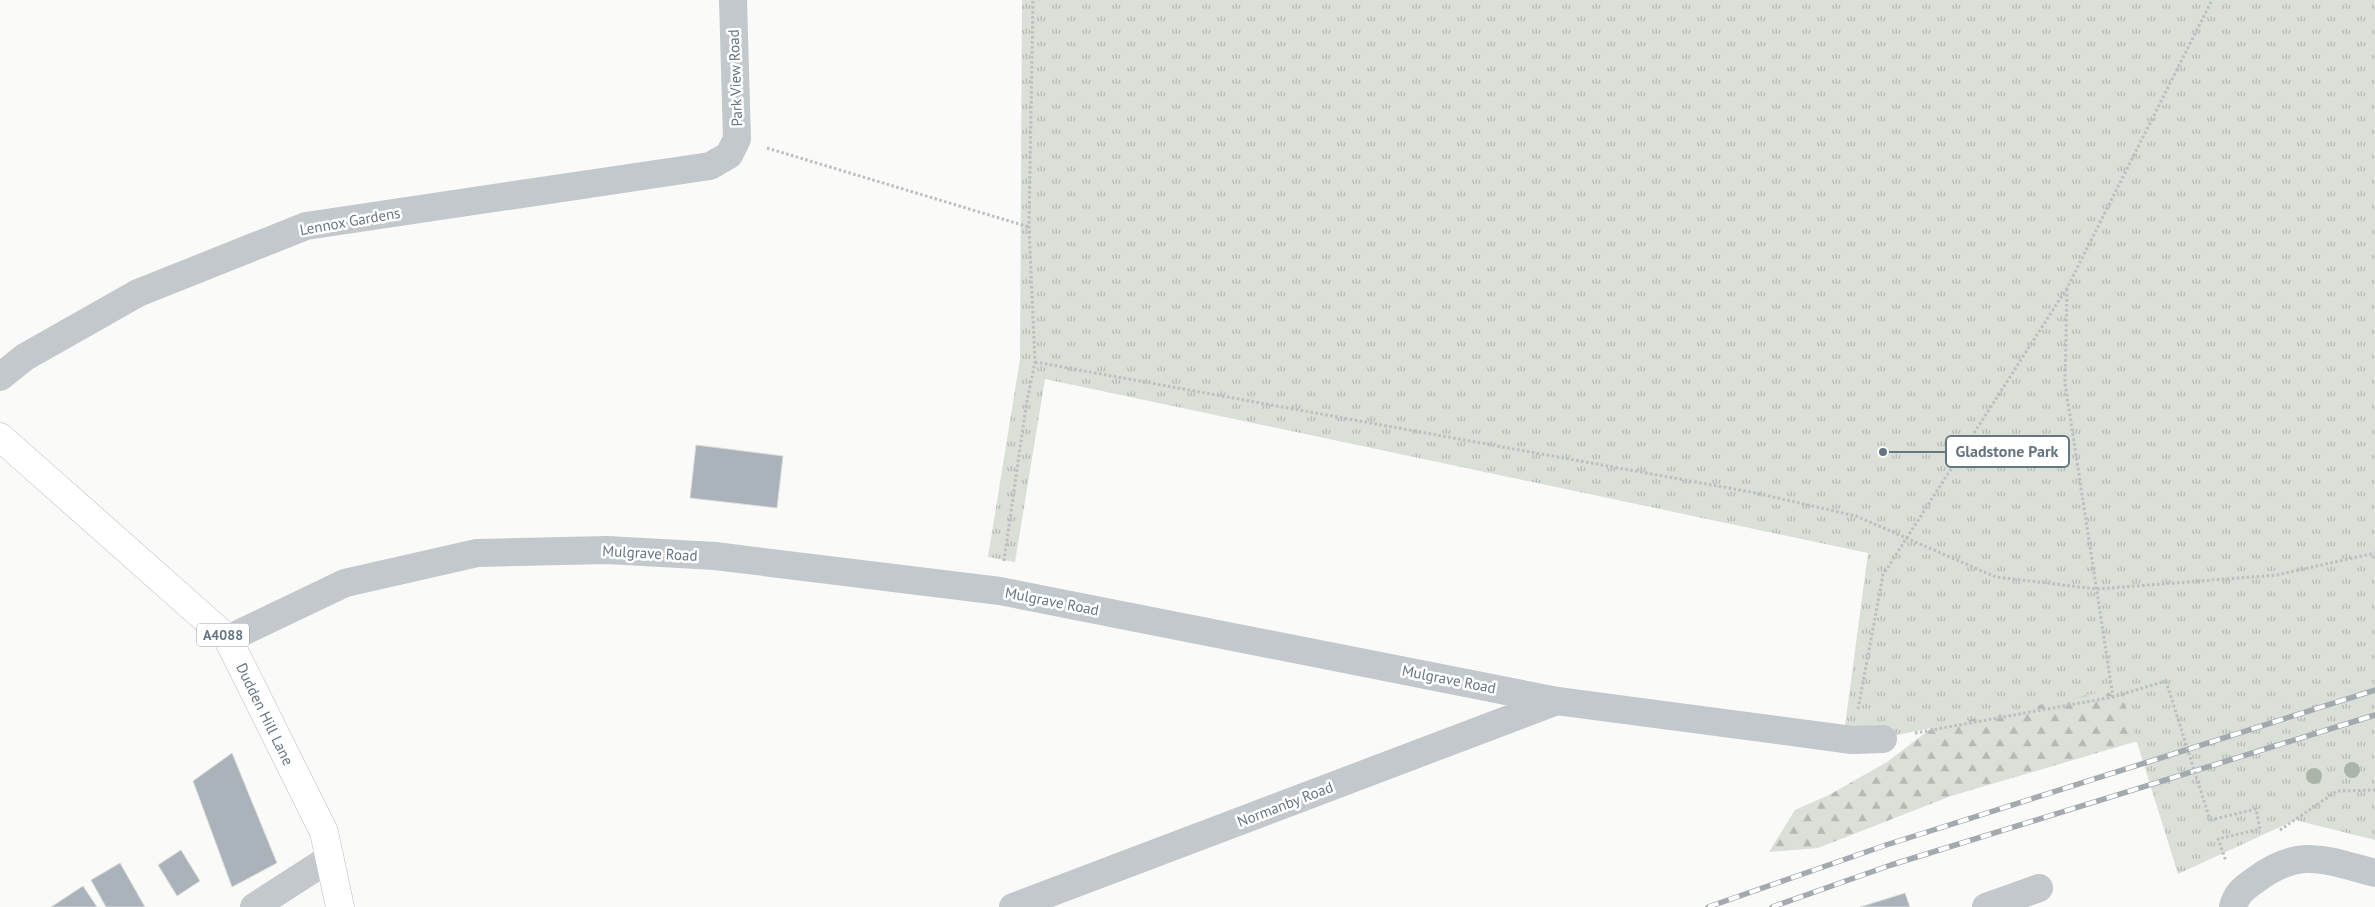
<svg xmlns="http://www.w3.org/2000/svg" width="2375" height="907" font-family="'PT Sans',sans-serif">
	<defs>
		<pattern id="forest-firs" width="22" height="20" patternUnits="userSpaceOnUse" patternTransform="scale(1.25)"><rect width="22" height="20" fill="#dadfd7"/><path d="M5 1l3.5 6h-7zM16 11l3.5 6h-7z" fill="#b4b9b4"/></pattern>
		<pattern id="park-tufts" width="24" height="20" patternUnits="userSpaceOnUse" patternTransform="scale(1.25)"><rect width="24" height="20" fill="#dadfd7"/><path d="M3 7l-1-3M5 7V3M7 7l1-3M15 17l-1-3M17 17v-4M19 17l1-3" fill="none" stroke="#b4b9b4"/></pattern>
	</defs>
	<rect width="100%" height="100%" fill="#fafaf8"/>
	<polygon fill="url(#forest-firs)" points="2018,662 2243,710 1951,796 1818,848 1769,852 1795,810 1829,795 1887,762"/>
	<polygon fill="url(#park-tufts)" points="1022,0 2375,0 2375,840 2295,820 2178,874 2125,704 2106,691 1878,739 1845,726 1868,553 1045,379 1015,562 988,557 1020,359"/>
	<g fill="#aab3b9" stroke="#dcdcda">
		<polygon points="696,445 783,456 777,508 690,498"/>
		<polygon points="232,753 277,863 232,887 193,781"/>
		<polygon points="181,850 200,881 177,896 158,865"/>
		<polygon points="120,863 145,907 106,907 91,880"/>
		<polygon points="83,886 97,907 51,907"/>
		<polygon points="1905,893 1910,907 1860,907"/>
	</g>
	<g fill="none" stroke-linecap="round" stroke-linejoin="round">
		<g stroke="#b5babe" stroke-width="29">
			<polyline id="major" points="0,437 228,639 324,832 340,907"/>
		</g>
		<g stroke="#bbbfc2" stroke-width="3" stroke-dasharray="2.5 2.5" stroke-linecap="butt">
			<polyline points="767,148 1029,227"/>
			<polyline points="2067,289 2065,383 2113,697"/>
			<polyline points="1035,362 1756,493 1856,516 1996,577 2097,589 2277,575 2375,553"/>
			<polyline points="1004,561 1026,406 1035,362 1029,227 1033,0"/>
			<polyline points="1858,709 1883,575 2067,288 2212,0"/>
			<polyline points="1915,733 2113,697 2166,681"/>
			<polyline points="2210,820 2256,809 2260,829 2218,839 2226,861"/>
			<polyline points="2280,830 2337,791 2375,790"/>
		</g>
		<g stroke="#c3c8cc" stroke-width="28">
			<polyline points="0,377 25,357 138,293 306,226 710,166 729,155 737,139 733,0"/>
			<polyline points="228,639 345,583 477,553 607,550 715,556 1000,591 1557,701 1852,740 1883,739"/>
			<polyline points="254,907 330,858"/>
			<polyline points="1013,907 1557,701"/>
			<polyline points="1986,907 2039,888"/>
			<path d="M2233,907C2236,894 2244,888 2254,881C2300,846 2325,860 2375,873"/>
		</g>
		<use href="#major" stroke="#fff" stroke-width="28"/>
		<g stroke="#a2aab0" stroke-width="5.5">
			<g id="rail">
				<polyline points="1708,907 1886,845 2375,690"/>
				<polyline points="1772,907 1891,865 2375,715"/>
			</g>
		</g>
		<use href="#rail" stroke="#fff" stroke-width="4" stroke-dasharray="11" stroke-linecap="butt"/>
		<polyline stroke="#bbbfc2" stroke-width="3" stroke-dasharray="2.5 2.5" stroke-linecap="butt" points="2166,681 2210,820"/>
	</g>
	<g fill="#aab4a7">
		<circle cx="2352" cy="770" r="8"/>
		<circle cx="2314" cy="776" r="8"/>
	</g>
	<g text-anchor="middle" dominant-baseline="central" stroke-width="5" stroke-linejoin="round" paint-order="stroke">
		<rect fill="#fff" stroke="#939fa8" stroke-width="1" x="197" y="623.5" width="52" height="23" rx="4"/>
		<g font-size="14" font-weight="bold" fill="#657683">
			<text x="223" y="635">A4088</text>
		</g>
		<g font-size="15" fill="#657683" stroke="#fff">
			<text transform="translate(735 78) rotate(-92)">Park View Road</text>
			<text transform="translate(350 221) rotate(-10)">Lennox Gardens</text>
			<text transform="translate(650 553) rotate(3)">Mulgrave Road</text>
			<text transform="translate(1052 601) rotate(11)">Mulgrave Road</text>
			<text transform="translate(1449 679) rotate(11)">Mulgrave Road</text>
			<text transform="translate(265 714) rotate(64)">Dudden Hill Lane</text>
			<text transform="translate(1285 804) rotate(-21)">Normanby Road</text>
		</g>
	</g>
	<path fill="none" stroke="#657683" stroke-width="2" d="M1883 452L1946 452"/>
	<circle fill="#657683" stroke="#fff" stroke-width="2" cx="1883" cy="452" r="5"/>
	<rect fill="#fff" stroke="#657683" stroke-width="2" x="1946" y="436" width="123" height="31" rx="5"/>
	<g font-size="16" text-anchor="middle" font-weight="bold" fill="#657683">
		<text x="2007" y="457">Gladstone Park</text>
	</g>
</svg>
